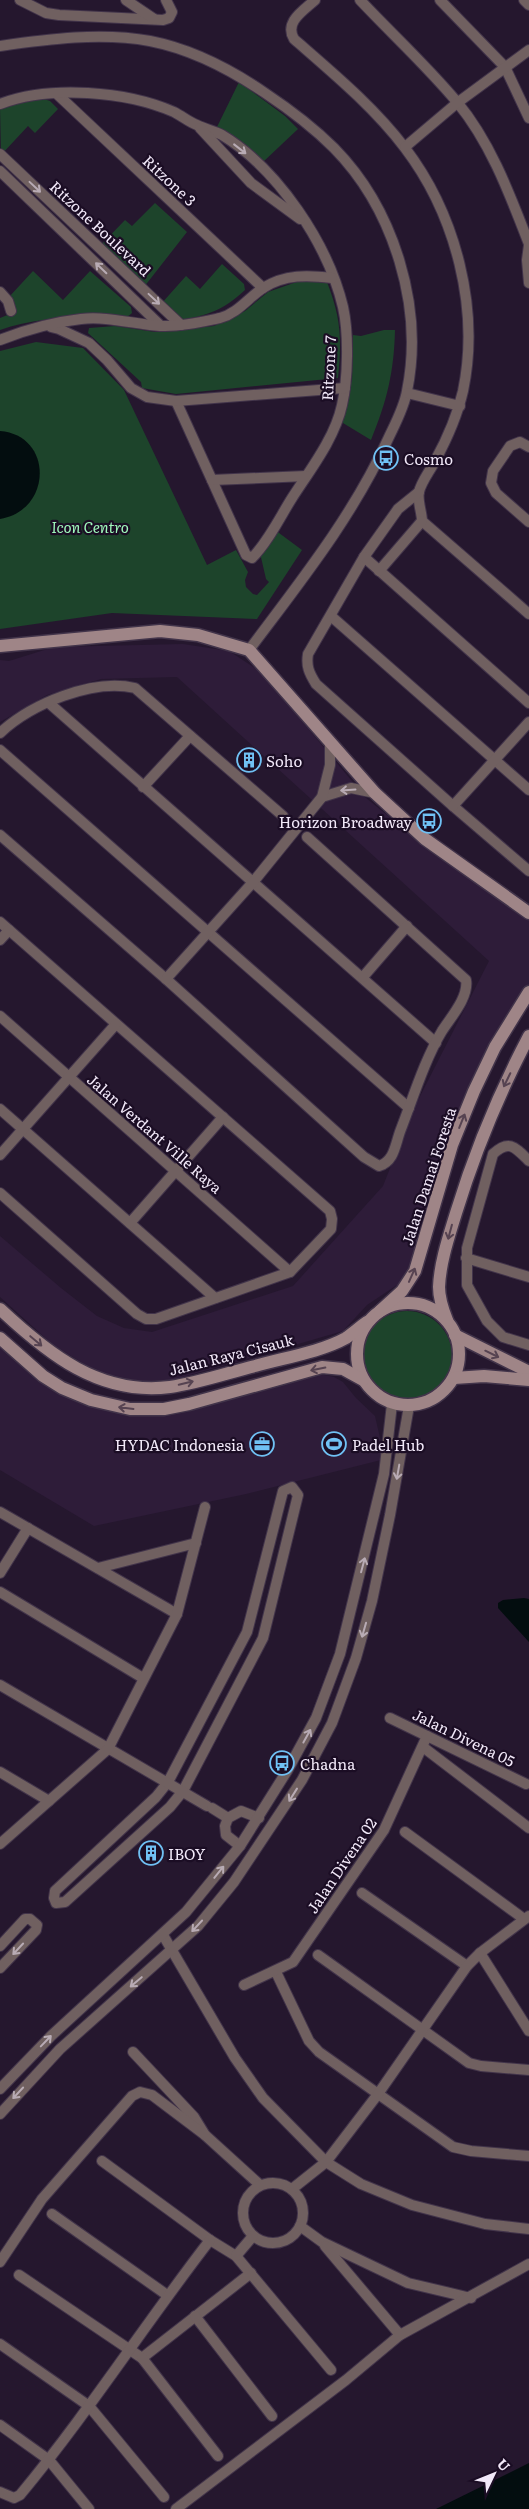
<svg xmlns="http://www.w3.org/2000/svg" width="529" height="2509" font-family="Literata,serif">
	<rect width="100%" height="100%" fill="#25172e"/>
	<g fill="#2e1c39">
		<polygon points="183,644 229,651 261,672 366,798 448,864 529,918 529,997 456,1128 409,1277 367,1305 343,1331 173,1380 133,1382 94,1370 53,1345 0,1297 0,1236 61,1288 97,1316 124,1328 152,1332 293,1286 383,1186 413,1110 489,961 177,677 101,679 47,695 0,722 0,660 9,661 54,647"/>
		<polygon points="0,1345 35,1375 69,1398 84,1405 112,1410 214,1400 320,1374 334,1377 343,1382 356,1398 375,1416 383,1451 381,1460 246,1494 94,1526 0,1470"/>
	</g>
	<g fill="#1d442b">
		<polygon points="239,82 285,116 298,129 263,162 216,129"/>
		<polygon points="41,98 50,101 58,109 35,133 28,126 1,155 0,106"/>
		<polygon points="155,203 187,232 144,287 99,247 125,220 132,226"/>
		<path d="M222,264L244,284L245,290C224,310 207,316 179,320L161,304L186,276L200,289Z"/>
		<path d="M33,271L63,300L90,271L131,307L132,313L126,318C86,316 39,316 0,330V318L10,314L9,297Z"/>
		<path d="M305,279L327,282C341,318 342,339 338,378L176,394L142,388L141,382L88,333L89,328L115,326L155,332L214,326L245,311L268,292Z"/>
		<path d="M384,330H395C394,372 387,401 371,440L338,420L352,380L353,335L361,336Z"/>
		<polygon points="36,342 83,348 124,390 207,565 236,550 248,572 245,580 246,587 253,594 257,595 269,582 266,579 260,553 275,530 302,550 257,619 112,613 0,629 0,351"/>
		<circle cx="407" cy="1356" r="45"/>
	</g>
	<g fill="#030d0f">
		<path d="M0,431C53,435 53,510 0,519Z"/>
		<polygon points="524,1598 529,1599 529,1642 498,1608 498,1603 503,1600"/>
		<polygon points="529,2463 529,2509 436,2509"/>
	</g>
	<g fill="none" stroke-linecap="round" stroke-linejoin="round">
		<g stroke="#42344a" stroke-width="12">
			<g id="street">
				<polyline points="20,0 46,13 59,15 163,20 169,18 172,12 166,0"/>
				<polyline points="126,0 154,19"/>
				<path d="M315,0C303,11 284,22 294,39C333,73 374,107 405,148C456,215 480,309 463,391C457,417 447,439 435,461C430,471 421,482 419,492C417,500 422,513 422,521L529,614"/>
				<path d="M360,0C392,34 427,66 457,102C491,143 510,195 529,244"/>
				<polyline points="440,0 505,67 529,118"/>
				<polyline points="524,0 529,5"/>
				<path d="M0,46C48,39 101,32 150,41C191,49 230,69 265,93C289,109 313,127 334,148C394,209 424,307 407,391C404,408 395,424 388,439C353,516 300,582 249,650"/>
				<polyline points="57,94 263,288"/>
				<path d="M0,104C50,85 126,91 174,112C182,116 189,122 197,125C205,129 214,131 222,135C278,169 328,244 343,307C349,334 348,379 342,405C335,438 310,470 292,498C280,517 268,542 252,558L246,555L176,401"/>
				<polyline points="200,128 251,183 300,219"/>
				<polyline points="405,147 457,103 529,50"/>
				<polyline points="0,154 181,325"/>
				<polyline points="0,171 161,326"/>
				<polyline points="529,245 527,260 529,283"/>
				<polyline points="0,292 8,301 11,311"/>
				<polyline points="51,327 59,329 89,343 107,360 131,388 147,397 176,401 345,388"/>
				<path d="M0,340C25,330 54,322 81,319C107,316 133,324 160,326C179,327 201,322 220,318C238,313 248,298 263,288C285,274 308,275 332,278"/>
				<polyline points="407,393 460,406"/>
				<polyline points="529,447 520,442 510,446 493,471 491,483 496,493 529,522"/>
				<polyline points="212,480 306,476"/>
				<path d="M419,492L398,509L364,557L308,654C306,666 309,673 316,684L453,806L529,871"/>
				<polyline points="364,557 529,703"/>
				<polyline points="379,571 422,521"/>
				<polyline points="332,617 529,790"/>
				<polyline points="49,703 436,1043"/>
				<path d="M0,733C31,704 93,678 135,688L283,816"/>
				<polyline points="0,750 409,1108"/>
				<polyline points="143,787 190,736"/>
				<polyline points="322,797 351,788 375,793"/>
				<polyline points="453,806 529,722"/>
				<path d="M0,835L166,979L364,1157L379,1166C395,1161 395,1144 401,1129C413,1098 425,1059 442,1031C451,1017 469,997 466,980L307,837"/>
				<polyline points="0,922 330,1211 332,1219 331,1229 290,1272 156,1319 146,1319 137,1314 0,1193"/>
				<polyline points="0,940 9,930"/>
				<polyline points="363,977 407,926"/>
				<polyline points="166,979 254,881 322,797 330,765 330,742"/>
				<polyline points="0,1016 290,1272"/>
				<polyline points="0,1109 215,1298"/>
				<polyline points="0,1155 116,1024"/>
				<path d="M529,1161C515,1147 509,1139 493,1154L467,1248V1285L487,1321L503,1337L529,1345"/>
				<polyline points="130,1223 223,1117"/>
				<polyline points="466,1258 529,1277"/>
				<polygon points="292,1487 298,1495 263,1638 183,1791 170,1807 65,1902 56,1903 54,1898 55,1891 156,1797 168,1782 247,1632 283,1491"/>
				<polyline points="0,1512 177,1614"/>
				<polyline points="98,1568 196,1543"/>
				<polyline points="0,1573 28,1528"/>
				<polyline points="0,1592 143,1678"/>
				<polyline points="0,1685 207,1806"/>
				<polyline points="390,1718 526,1784"/>
				<polyline points="423,1747 529,1828"/>
				<polyline points="0,1772 49,1801"/>
				<polyline points="212,1808 228,1818"/>
				<polyline points="405,1832 524,1919"/>
				<polyline points="0,1844 108,1749 177,1614 205,1507"/>
				<polyline points="240,1846 226,1835 225,1826 228,1818 241,1811 259,1818"/>
				<polyline points="362,1893 467,1966"/>
				<polyline points="163,1935 235,2058 263,2098 326,2162 361,2184 412,2205 485,2224 529,2229"/>
				<polyline points="0,1946 25,1919 30,1919 37,1925 36,1930 0,1968"/>
				<polyline points="480,1953 529,2031"/>
				<polyline points="318,1955 469,2063 481,2066 529,2070"/>
				<polyline points="276,1972 309,2041 319,2052 453,2147 471,2151 529,2156"/>
				<polyline points="244,1985 293,1962 384,1830 427,1736"/>
				<polyline points="133,2052 194,2117 205,2135 260,2185"/>
				<polyline points="0,2089 51,2036 186,1912 240,1846 287,1771 316,1718 340,1654 384,1474 392,1404"/>
				<polyline points="0,2114 60,2049 198,1926 234,1882 302,1780 332,1723 356,1658 372,1601 390,1515 409,1406"/>
				<polyline points="102,2161 210,2240 236,2256 331,2370"/>
				<circle cx="273" cy="2213" r="30"/>
				<polyline points="292,2189 326,2162 378,2094 467,1966 480,1953 529,1916"/>
				<polyline points="52,2214 167,2295"/>
				<polyline points="300,2226 322,2242 408,2283 471,2298"/>
				<polyline points="325,2246 400,2335"/>
				<polyline points="236,2256 253,2236"/>
				<polyline points="0,2262 42,2199 132,2096 140,2092 152,2095 205,2135"/>
				<polyline points="19,2275 142,2358 251,2273"/>
				<polyline points="195,2316 272,2416"/>
				<polyline points="0,2344 89,2406 164,2497"/>
				<polyline points="142,2358 218,2456"/>
				<polyline points="0,2425 49,2460 89,2509"/>
				<path d="M0,2492L14,2498L20,2495C88,2413 145,2324 210,2240"/>
				<polyline points="176,2509 346,2380 400,2335 529,2264"/>
			</g>
		</g>
		<g stroke="#42344a" stroke-width="15">
			<g id="secondary">
				<polyline points="0,646 160,631 198,635 249,650 375,793 425,839 529,913"/>
				<circle cx="408" cy="1354" r="51"/>
				<path d="M0,1309C48,1354 100,1396 170,1387C198,1383 227,1373 255,1366C283,1358 321,1352 346,1338C353,1333 360,1327 367,1322"/>
				<polyline points="380,1311 402,1291 415,1271 452,1145 474,1091 495,1047 529,992"/>
				<path d="M447,1320C443,1310 439,1299 439,1287C440,1262 449,1236 456,1213C475,1151 499,1093 529,1036"/>
				<polyline points="455,1335 529,1372"/>
				<polyline points="0,1338 43,1376 62,1388 91,1400 130,1409 164,1409 189,1404 322,1367 343,1369 363,1380"/>
				<polyline points="454,1378 484,1376 529,1380"/>
			</g>
		</g>
		<use href="#street" stroke="#706060" stroke-width="10"/>
		<use href="#secondary" stroke="#9f8587" stroke-width="12"/>
	</g>
	<defs><path id="oneway-shaft" d="M-6 0H5M1.5-3L5.5 0L1.5 3" fill="none" stroke-width="1.6" stroke-linecap="round" stroke-linejoin="round" transform="scale(1.25)"/></defs>
	<g stroke="#b8abb4">
		<use href="#oneway-shaft" transform="translate(240 149) rotate(38)"/>
		<use href="#oneway-shaft" transform="translate(35 187) rotate(43)"/>
		<use href="#oneway-shaft" transform="translate(101 268) rotate(-136)"/>
		<use href="#oneway-shaft" transform="translate(154 299) rotate(43)"/>
		<use href="#oneway-shaft" transform="translate(348 790) rotate(176)"/>
		<use href="#oneway-shaft" transform="translate(398 1472) rotate(100)"/>
		<use href="#oneway-shaft" transform="translate(363 1565) rotate(-75)"/>
		<use href="#oneway-shaft" transform="translate(364 1630) rotate(106)"/>
		<use href="#oneway-shaft" transform="translate(307 1736) rotate(-61)"/>
		<use href="#oneway-shaft" transform="translate(293 1795) rotate(122)"/>
		<use href="#oneway-shaft" transform="translate(219 1872) rotate(-51)"/>
		<use href="#oneway-shaft" transform="translate(197 1926) rotate(133)"/>
		<use href="#oneway-shaft" transform="translate(18 1949) rotate(133)"/>
		<use href="#oneway-shaft" transform="translate(136 1982) rotate(140)"/>
		<use href="#oneway-shaft" transform="translate(46 2041) rotate(-46)"/>
		<use href="#oneway-shaft" transform="translate(18 2093) rotate(133)"/>
	</g>
	<g stroke="#564351">
		<use href="#oneway-shaft" transform="translate(507 1080) rotate(116)"/>
		<use href="#oneway-shaft" transform="translate(462 1121) rotate(-68)"/>
		<use href="#oneway-shaft" transform="translate(450 1232) rotate(105)"/>
		<use href="#oneway-shaft" transform="translate(412 1275) rotate(-66)"/>
		<use href="#oneway-shaft" transform="translate(36 1341) rotate(40)"/>
		<use href="#oneway-shaft" transform="translate(492 1354) rotate(26)"/>
		<use href="#oneway-shaft" transform="translate(318 1369) rotate(169)"/>
		<use href="#oneway-shaft" transform="translate(186 1383) rotate(-14)"/>
		<use href="#oneway-shaft" transform="translate(126 1408) rotate(-173)"/>
	</g>
	<defs>
		<g id="bus-ring" transform="scale(1.25)"><circle r="9.5" fill="#1b0d24" stroke="#70c1f4" stroke-width="1.5"/><path d="M-5-6H5V4H4V6H2V4H-2V6H-4V4H-5ZM-3.5-4V0h7V-4ZM-3.5 1.2v1.5H-2V1.2ZM2 1.2v1.5H3.5V1.2Z" fill="#70c1f4"/></g>
		<g id="building-ring" transform="scale(1.25)"><circle r="9.5" fill="#1b0d24" stroke="#70c1f4" stroke-width="1.5"/><path d="M-4-6H4V6H1V3H-1V6H-4ZM-2.5-4.3h1.7v1.8h-1.7ZM.8-4.3h1.7v1.8H.8ZM-2.5-1h1.7V.8h-1.7ZM.8-1h1.7V.8H.8Z" fill="#70c1f4"/></g>
		<g id="office-ring" transform="scale(1.25)"><circle r="9.5" fill="#1b0d24" stroke="#70c1f4" stroke-width="1.5"/><path d="M-6-3h4V-5.5h4V-3h4V5H-6ZM-1-4.5V-3h2v-1.5ZM-6 0V1H6V0Z" fill="#70c1f4"/></g>
		<g id="stadium-ring" transform="scale(1.25)"><circle r="9.5" fill="#1b0d24" stroke="#70c1f4" stroke-width="1.5"/><path d="M0-5a6.5 5 0 1 0 0 10a6.5 5 0 1 0 0-10ZM-3.5-1.8h7v3.6h-7Z" fill="#70c1f4"/></g>
	</defs>
	<g fill-rule="evenodd">
		<use href="#bus-ring" x="386" y="458"/>
		<use href="#building-ring" x="249" y="760"/>
		<use href="#bus-ring" x="429" y="821"/>
		<use href="#office-ring" x="262" y="1444"/>
		<use href="#stadium-ring" x="334" y="1444"/>
		<use href="#bus-ring" x="282" y="1763"/>
		<use href="#building-ring" x="151" y="1853"/>
	</g>
	<g text-anchor="middle" dominant-baseline="central" stroke-width="4.5" stroke-linejoin="round" paint-order="stroke">
		<g font-size="15" fill="#f2e9f9" stroke="#1b0d24">
			<text transform="translate(170 180) rotate(43)">Ritzone 3</text>
			<text transform="translate(101 228) rotate(43)">Ritzone Boulevard</text>
			<text transform="translate(328 368) rotate(-87)">Ritzone 7</text>
			<text transform="translate(155 1133) rotate(41)">Jalan Verdant Ville Raya</text>
			<text transform="translate(428 1176) rotate(-72)">Jalan Damai Foresta</text>
			<text transform="translate(231 1354) rotate(-14)">Jalan Raya Cisauk</text>
			<text transform="translate(464 1737) rotate(26)">Jalan Divena 05</text>
			<text transform="translate(341 1865) rotate(-56)">Jalan Divena 02</text>
		</g>
		<g font-size="15" fill="#f2e9f9" stroke="#1b0d24" text-anchor="start">
			<text x="404" y="458">Cosmo</text>
			<text x="266" y="760">Soho</text>
			<text x="412" y="821" text-anchor="end">Horizon Broadway</text>
			<text x="244" y="1444" text-anchor="end">HYDAC Indonesia</text>
			<text x="352" y="1444">Padel Hub</text>
			<text x="300" y="1763">Chadna</text>
			<text x="168" y="1853">IBOY</text>
		</g>
		<g font-size="15" font-style="italic" fill="#9ff8bb" stroke="#1b0d24">
			<text x="90" y="526">Icon Centro</text>
		</g>
	</g>
	<g transform="translate(494 2474) rotate(47)" stroke="#1b0d24" stroke-width="4" paint-order="stroke">
	<path d="M0-4L9 19L0 12L-9 19Z" fill="#f2e9f9"/>
	<text y="-8" font-size="14" font-weight="bold" text-anchor="middle" fill="#f2e9f9">U</text>
	</g>
</svg>
